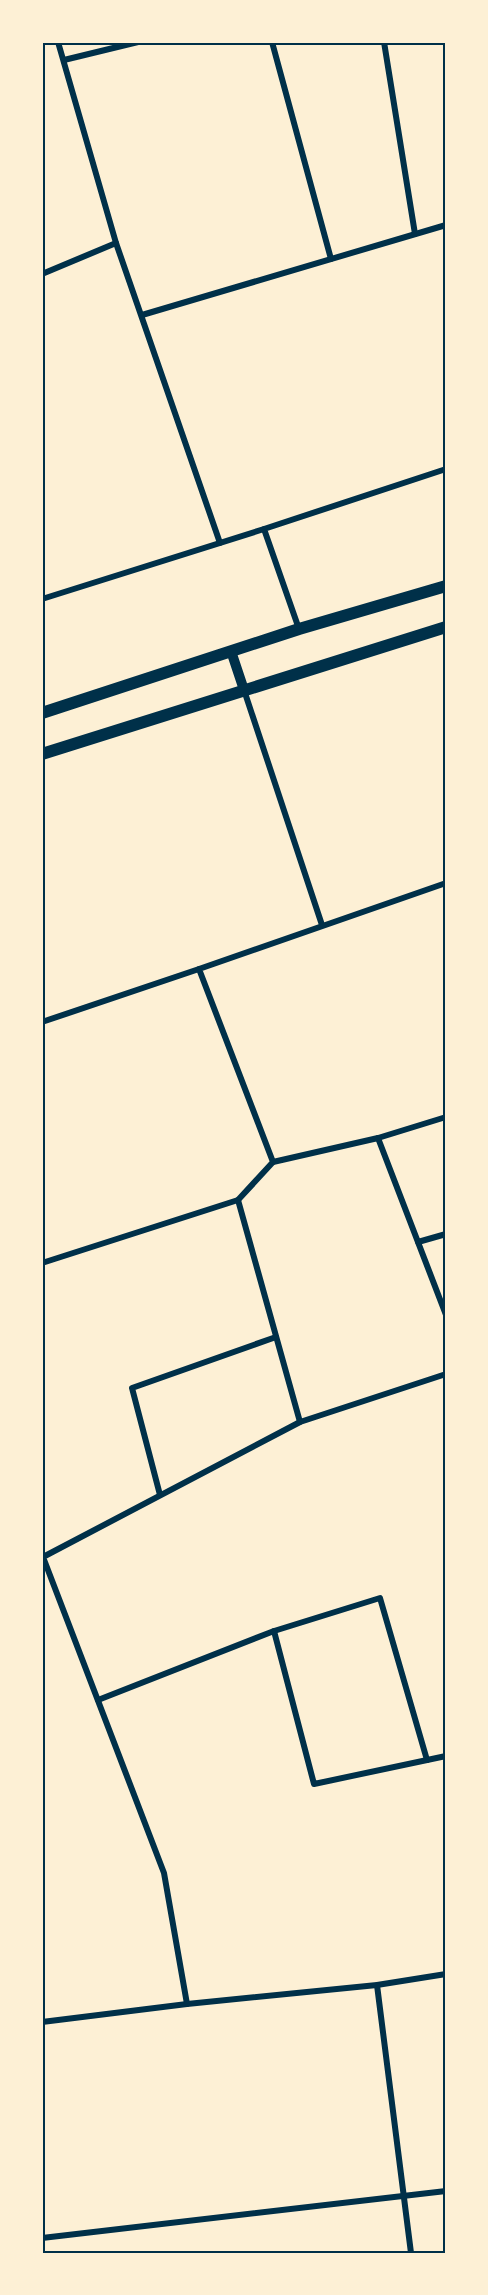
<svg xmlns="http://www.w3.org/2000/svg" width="488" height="2295" font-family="Montserrat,sans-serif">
	<rect width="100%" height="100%" fill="#fdf0d5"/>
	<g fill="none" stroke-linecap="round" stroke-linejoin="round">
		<g stroke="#003049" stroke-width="6">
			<polyline points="58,42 116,243 220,543"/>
			<polyline points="272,42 331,259"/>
			<polyline points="384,42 415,234"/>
			<polyline points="64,60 138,42"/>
			<polyline points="42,274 116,243"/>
			<polyline points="142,315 446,225"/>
			<polyline points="42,599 264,529"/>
			<polyline points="299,629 264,529 446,469"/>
			<polyline points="244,690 322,925"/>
			<polyline points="42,1022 199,969"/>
			<polyline points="378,1138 446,1117"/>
			<polyline points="273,1162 378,1138 446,1315"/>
			<polyline points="238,1200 273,1162 199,969 446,883"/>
			<polyline points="418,1242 446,1234"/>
			<polyline points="42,1263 238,1200 300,1422 446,1374"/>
			<polyline points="160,1495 132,1388 276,1337"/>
			<polyline points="274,1631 380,1598 427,1760"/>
			<polyline points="98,1700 274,1631 314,1784 446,1756"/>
			<polyline points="377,1985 411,2253"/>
			<polyline points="187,2004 164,1873 43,1557 300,1422"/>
			<polyline points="42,2022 187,2004 377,1985 446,1974"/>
			<polyline points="42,2238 446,2191"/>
		</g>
		<polyline stroke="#003049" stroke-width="10" points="231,651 244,690"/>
		<g stroke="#003049" stroke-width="12">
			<polyline points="42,713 299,629 446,586"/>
			<polyline points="42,754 446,627"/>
		</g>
	</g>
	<rect width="488" height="2295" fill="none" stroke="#fdf0d5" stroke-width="87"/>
	<rect x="44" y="44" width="400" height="2208" fill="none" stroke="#003049" stroke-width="2"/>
</svg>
